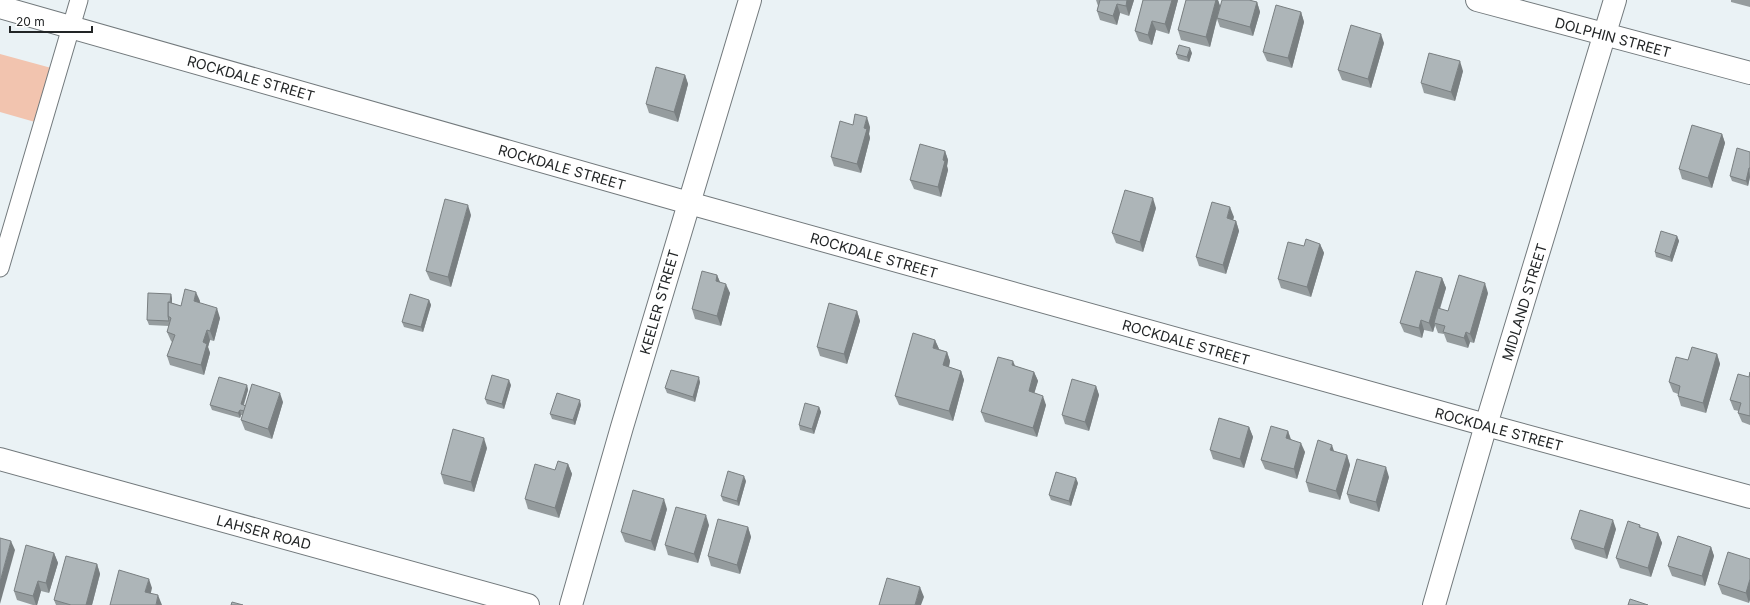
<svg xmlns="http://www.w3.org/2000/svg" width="1750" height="605" font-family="Inter,sans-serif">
	<rect width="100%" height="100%" fill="#eaf2f5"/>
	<polygon fill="#f2c4af" points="0,54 66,72 49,126 0,112"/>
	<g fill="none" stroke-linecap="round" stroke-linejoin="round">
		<g stroke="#72797c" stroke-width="19">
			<polyline id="service" points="0,268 79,0"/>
		</g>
		<g stroke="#72797c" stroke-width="24">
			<g id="minor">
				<polyline points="1477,0 1750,73"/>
				<polyline points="0,7 689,203 1486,425 1750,497"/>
				<polyline points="571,605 622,427 750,0"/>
				<polyline points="1434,605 1486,425 1615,0"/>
			</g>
		</g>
		<g stroke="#72797c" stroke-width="24">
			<polyline id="secondary" points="0,459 528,605"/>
		</g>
		<use href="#service" stroke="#fff" stroke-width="17"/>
		<use href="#minor" stroke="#fff" stroke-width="22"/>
		<use href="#secondary" stroke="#fff" stroke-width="22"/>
	</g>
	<g fill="#959c9e">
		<polygon points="1096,0 1134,0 1129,16 1120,13 1117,25 1100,20 1097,11 1098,6"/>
		<polygon points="1143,0 1178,0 1169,34 1156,30 1152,45 1139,41 1135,31"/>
		<polygon points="1186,0 1218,0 1220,6 1257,2 1260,12 1253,36 1220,27 1217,19 1210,47 1181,40 1178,30"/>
		<polygon points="1731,0 1750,0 1750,7 1731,2"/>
		<polygon points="1301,12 1304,22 1292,68 1267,61 1263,52"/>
		<polygon points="1384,43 1371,88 1342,80 1338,70"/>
		<polygon points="1192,53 1189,62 1178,59 1176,54"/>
		<polygon points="1463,71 1455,101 1424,93 1421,83"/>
		<polygon points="685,75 688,84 678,122 649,113 646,104"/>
		<polygon points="853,125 870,127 869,134 870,138 861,173 834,166 831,157"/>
		<polygon points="1722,134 1725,143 1712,188 1682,179 1679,169"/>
		<polygon points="945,151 948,160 947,166 948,170 941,197 914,189 910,180"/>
		<polygon points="1750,152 1750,177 1748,186 1732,181 1730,176"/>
		<polygon points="1156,208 1143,252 1116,243 1112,233"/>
		<polygon points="471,215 451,287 430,280 426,271"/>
		<polygon points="1234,217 1233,220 1236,221 1239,231 1226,274 1199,266 1196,257"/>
		<polygon points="1677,236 1679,241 1672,262 1656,257 1655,252"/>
		<polygon points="1320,244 1324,253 1311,297 1281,288 1278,279 1304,246"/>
		<polygon points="717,275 720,282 730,293 721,326 695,319 692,309"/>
		<polygon points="1442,278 1446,288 1440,309 1448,311 1488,293 1474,343 1470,342 1468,348 1447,342 1444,334 1438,333 1435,325 1433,332 1424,330 1422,338 1404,332 1400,323"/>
		<polygon points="171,294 172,299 172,303 181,306 200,301 200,303 220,318 214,341 210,340 208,347 210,353 204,375 170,365 167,356 172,342 171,341 167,332 169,326 149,325 147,320"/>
		<polygon points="429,300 431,305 423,332 404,327 402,322"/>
		<polygon points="857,311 860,321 847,364 820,356 817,347"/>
		<polygon points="935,340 939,349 947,352 950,361 949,367 961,371 964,380 953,421 899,405 895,396"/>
		<polygon points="1717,354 1720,364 1706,413 1681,406 1678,396 1678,394 1673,392 1669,382 1688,360"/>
		<polygon points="1015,366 1034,372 1038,381 1034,393 1046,405 1037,437 985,422 981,412"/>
		<polygon points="1750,372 1750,425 1742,422 1738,413 1739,411 1734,410 1730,400 1749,377"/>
		<polygon points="700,382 695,402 667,393 665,388"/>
		<polygon points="247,385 248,390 244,405 246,406 283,402 272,439 245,430 241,420 243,415 241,415 240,418 212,410 210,405"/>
		<polygon points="511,385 504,409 487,404 485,399"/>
		<polygon points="1096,386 1099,395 1089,431 1065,424 1062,415"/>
		<polygon points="581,405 575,425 552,419 550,414"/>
		<polygon points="819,407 821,412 814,434 800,430 799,425"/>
		<polygon points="1249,427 1253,437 1244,468 1213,459 1210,450"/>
		<polygon points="1288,431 1291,439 1305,452 1297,479 1265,469 1261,460"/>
		<polygon points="487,448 474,492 444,484 441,474"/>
		<polygon points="1347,455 1350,465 1340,500 1309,492 1306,482"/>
		<polygon points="568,464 572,474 559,518 528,509 525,499 555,470"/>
		<polygon points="1389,477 1379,512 1350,503 1347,494"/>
		<polygon points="746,481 739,506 723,501 721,496"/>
		<polygon points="1078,483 1071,506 1051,500 1049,495"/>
		<polygon points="667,509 655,551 625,542 621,532"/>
		<polygon points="709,525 698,563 668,555 665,545"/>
		<polygon points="1640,525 1641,528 1658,533 1662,543 1651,577 1620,568 1616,558"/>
		<polygon points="748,527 751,537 740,574 711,566 708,556"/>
		<polygon points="1616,529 1607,559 1575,549 1571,539"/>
		<polygon points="1711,547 1714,556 1705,586 1672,576 1668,566"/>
		<polygon points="54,553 58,563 49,593 41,591 37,605 33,605 17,600 14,591"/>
		<polygon points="1750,559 1749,603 1722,594 1718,584"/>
		<polygon points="97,564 100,574 92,605 56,605 54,600"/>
	</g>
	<g fill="#797f81">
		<polygon points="1127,0 1134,0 1129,16 1126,6"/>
		<polygon points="1172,0 1178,0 1169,34 1165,24"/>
		<polygon points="1216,0 1218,0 1220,6 1210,47 1206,37"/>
		<polygon points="1257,2 1260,12 1253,36 1250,27"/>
		<polygon points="1117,4 1120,13 1117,25 1113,16"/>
		<polygon points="1301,12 1304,22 1292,68 1288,58"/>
		<polygon points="1152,21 1156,30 1152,45 1148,35"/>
		<polygon points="1381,34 1384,43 1371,88 1368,79"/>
		<polygon points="1190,48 1192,53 1189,62 1187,57"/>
		<polygon points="1460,61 1463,71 1455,101 1451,92"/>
		<polygon points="685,75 688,84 678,122 674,112"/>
		<polygon points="867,117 870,127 869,134 870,138 861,173 857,164 864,128"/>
		<polygon points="1722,134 1725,143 1712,188 1708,178"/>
		<polygon points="945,151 948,160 947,166 948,170 941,197 938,187"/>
		<polygon points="1749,168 1750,177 1748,186 1746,181"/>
		<polygon points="1153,198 1156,208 1143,252 1140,242"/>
		<polygon points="468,205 471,215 451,287 448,277"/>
		<polygon points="1230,207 1234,217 1230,228 1227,218"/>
		<polygon points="1236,221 1239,231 1226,274 1223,265"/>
		<polygon points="1677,236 1679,241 1672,262 1670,257"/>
		<polygon points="1320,244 1324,253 1311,297 1307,287"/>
		<polygon points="717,275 721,285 716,281"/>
		<polygon points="1442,278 1446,288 1435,323 1434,323 1435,325 1433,332 1429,323"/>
		<polygon points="1485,283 1488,293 1474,343 1470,334"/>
		<polygon points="726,284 730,293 721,326 717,316"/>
		<polygon points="196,292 200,301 197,311 194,301"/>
		<polygon points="171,294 172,299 171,318 169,317"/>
		<polygon points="429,300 431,305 423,332 421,327"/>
		<polygon points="217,308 220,318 214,341 210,331"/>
		<polygon points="857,311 860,321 847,364 844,354"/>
		<polygon points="1421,320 1424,330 1422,338 1419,328"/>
		<polygon points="207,330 210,340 208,347 210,353 204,375 201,365 203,342"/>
		<polygon points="1466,332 1470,342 1468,348 1464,338"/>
		<polygon points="935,340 939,349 933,348"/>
		<polygon points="947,352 950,361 947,375 943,365"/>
		<polygon points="1717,354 1720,364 1706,413 1703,403"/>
		<polygon points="1013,361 1017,370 1012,365"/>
		<polygon points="961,371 964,380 953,421 949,411"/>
		<polygon points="1034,372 1038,381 1032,401 1029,391"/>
		<polygon points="699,377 700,382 695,402 693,397"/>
		<polygon points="509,380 511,385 504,409 502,404"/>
		<polygon points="247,385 248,390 242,409 241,404"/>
		<polygon points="1096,386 1099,395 1089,431 1085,422"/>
		<polygon points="280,393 283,402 272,439 268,429"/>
		<polygon points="1043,396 1046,405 1037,437 1033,428"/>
		<polygon points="580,400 581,405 575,425 573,420"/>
		<polygon points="819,407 821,412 814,434 812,429"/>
		<polygon points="240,410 241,415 240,418 238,413"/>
		<polygon points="1249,427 1253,437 1244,468 1240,459"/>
		<polygon points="1288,431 1291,441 1286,438"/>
		<polygon points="484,438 487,448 474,492 471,482"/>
		<polygon points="1301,443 1305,452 1297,479 1294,469"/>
		<polygon points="1332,445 1335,454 1330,450"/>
		<polygon points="1347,455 1350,465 1340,500 1336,491"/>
		<polygon points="568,464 572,474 559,518 555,508"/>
		<polygon points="1386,467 1389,477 1379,512 1376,502"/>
		<polygon points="744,476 746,481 739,506 737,501"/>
		<polygon points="1076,478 1078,483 1071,506 1069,501"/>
		<polygon points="664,499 667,509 655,551 651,541"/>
		<polygon points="706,515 709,525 698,563 694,554"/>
		<polygon points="1613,520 1616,529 1607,559 1604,549"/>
		<polygon points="748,527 751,537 740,574 737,565"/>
		<polygon points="1658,533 1662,543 1651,577 1648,568"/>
		<polygon points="11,541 15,550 0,604 0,582"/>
		<polygon points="1711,547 1714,556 1705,586 1702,576"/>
		<polygon points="54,553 58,563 49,593 46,583"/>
		<polygon points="97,564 100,574 92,605 86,605"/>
		<polygon points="149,579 152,588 149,601 145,592"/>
		<polygon points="1750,579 1750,600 1749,603 1746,593"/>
		<polygon points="38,581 41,591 37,605 36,605 33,596"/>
		<polygon points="920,587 924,597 921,605 915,605"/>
		<polygon points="158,595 162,605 156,605"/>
	</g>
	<g fill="#adb5b8" stroke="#797f81">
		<polygon points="1100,0 1127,0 1126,6 1117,4 1113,16 1097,11"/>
		<polygon points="1143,0 1172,0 1165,24 1152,21 1148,35 1135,31"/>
		<polygon points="1186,0 1216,0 1206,37 1178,30"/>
		<polygon points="1222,0 1249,0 1257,2 1250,27 1217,18"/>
		<polygon points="1276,5 1301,12 1288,58 1263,52"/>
		<polygon points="1351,25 1381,34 1368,79 1338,70"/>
		<polygon points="1179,45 1190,48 1187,57 1176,54"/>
		<polygon points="1429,53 1460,61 1451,92 1421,83"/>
		<polygon points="656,67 685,75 674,112 646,104"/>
		<polygon points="855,114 867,117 864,128 867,129 857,164 831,157 840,121 853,125"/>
		<polygon points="1692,125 1722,134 1708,178 1679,169"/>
		<polygon points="920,144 945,151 943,160 945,161 938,187 910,180"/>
		<polygon points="1737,148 1750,152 1750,168 1749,168 1746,181 1730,176"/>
		<polygon points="1125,190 1153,198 1140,242 1112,233"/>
		<polygon points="445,199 468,205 448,277 426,271"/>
		<polygon points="1212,202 1230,207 1227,218 1236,221 1223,265 1196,257"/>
		<polygon points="1661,231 1677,236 1670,257 1655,252"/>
		<polygon points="1306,239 1320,244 1307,287 1278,279 1288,242 1304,246"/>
		<polygon points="702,271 717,275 716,281 726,284 717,316 692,309"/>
		<polygon points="1416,271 1442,278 1429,323 1421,320 1419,328 1400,323"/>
		<polygon points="1459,275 1485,283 1470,334 1466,332 1464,338 1443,332 1445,326 1434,323 1438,308 1448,311"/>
		<polygon points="185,289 196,292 194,301 217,308 210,331 207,330 203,342 207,344 201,365 167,356 175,335 167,332 171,318 168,316 168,302 181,306"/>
		<polygon points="148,293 171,294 170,302 168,302 168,316 169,321 147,320"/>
		<polygon points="410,294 429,300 421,327 402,322"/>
		<polygon points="829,303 857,311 844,354 817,347"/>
		<polygon points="913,333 935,340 933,348 947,352 943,365 961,371 949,411 895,396"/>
		<polygon points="1692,347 1717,354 1703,403 1678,396 1680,386 1669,382 1676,357 1688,360"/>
		<polygon points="998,357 1013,361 1012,365 1034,372 1029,391 1043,396 1033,428 981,412"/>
		<polygon points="671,370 699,377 693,397 665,388"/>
		<polygon points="1750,372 1750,416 1738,413 1741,403 1730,400 1738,374 1749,377"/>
		<polygon points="492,375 509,380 502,404 485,399"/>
		<polygon points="219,377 247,385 241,404 246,406 244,411 240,410 238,413 210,405"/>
		<polygon points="1072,379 1096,386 1085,422 1062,415"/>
		<polygon points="252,384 280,393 268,429 241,420"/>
		<polygon points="557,393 580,400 573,420 550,414"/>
		<polygon points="805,403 819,407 812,429 799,425"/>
		<polygon points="1219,418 1249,427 1240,459 1210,450"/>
		<polygon points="1271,426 1288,431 1286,438 1301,443 1294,469 1261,460"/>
		<polygon points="453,429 484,438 471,482 441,474"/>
		<polygon points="1318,440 1332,445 1330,450 1347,455 1336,491 1306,482"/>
		<polygon points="1357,459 1386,467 1376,502 1347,494"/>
		<polygon points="558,461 568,464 555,508 525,499 535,464 555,470"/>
		<polygon points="728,471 744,476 737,501 721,496"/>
		<polygon points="1056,472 1076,478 1069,501 1049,495"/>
		<polygon points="633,490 664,499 651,541 621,532"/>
		<polygon points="676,507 706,515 694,554 665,545"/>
		<polygon points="1580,510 1613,520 1604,549 1571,539"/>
		<polygon points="718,519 748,527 737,565 708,556"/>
		<polygon points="1628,521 1640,525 1639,527 1658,533 1648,568 1616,558"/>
		<polygon points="1678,536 1711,547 1702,576 1668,566"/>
		<polygon points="0,538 11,541 0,582"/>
		<polygon points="26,545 54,553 46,583 38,581 33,596 14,591"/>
		<polygon points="1728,552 1750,559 1750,579 1746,593 1718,584"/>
		<polygon points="66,556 97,564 86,605 71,605 54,600"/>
		<polygon points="119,570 149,579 145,592 158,595 156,605 110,605"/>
		<polygon points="887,578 920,587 915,605 879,605"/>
		<polygon points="1630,599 1648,605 1628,605"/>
		<polygon points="232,602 243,605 231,605"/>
	</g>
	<g text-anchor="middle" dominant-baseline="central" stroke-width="3" stroke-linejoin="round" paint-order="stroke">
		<g font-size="14" fill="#222526" stroke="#fff">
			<text transform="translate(1613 37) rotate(15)">DOLPHIN STREET</text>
			<text transform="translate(251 78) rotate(16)">ROCKDALE STREET</text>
			<text transform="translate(562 167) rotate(16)">ROCKDALE STREET</text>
			<text transform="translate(874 255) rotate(16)">ROCKDALE STREET</text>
			<text transform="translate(659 302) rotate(-74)">KEELER STREET</text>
			<text transform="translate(1524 302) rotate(-73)">MIDLAND STREET</text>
			<text transform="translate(1186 342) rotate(16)">ROCKDALE STREET</text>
			<text transform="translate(1499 429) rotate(15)">ROCKDALE STREET</text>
			<text transform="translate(264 532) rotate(15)">LAHSER ROAD</text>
		</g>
	</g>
	<path d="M10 26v6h82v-6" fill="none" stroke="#222526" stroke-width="2"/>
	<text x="16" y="26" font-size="12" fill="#222526" stroke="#ffffff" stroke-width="3" paint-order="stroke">20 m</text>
</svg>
